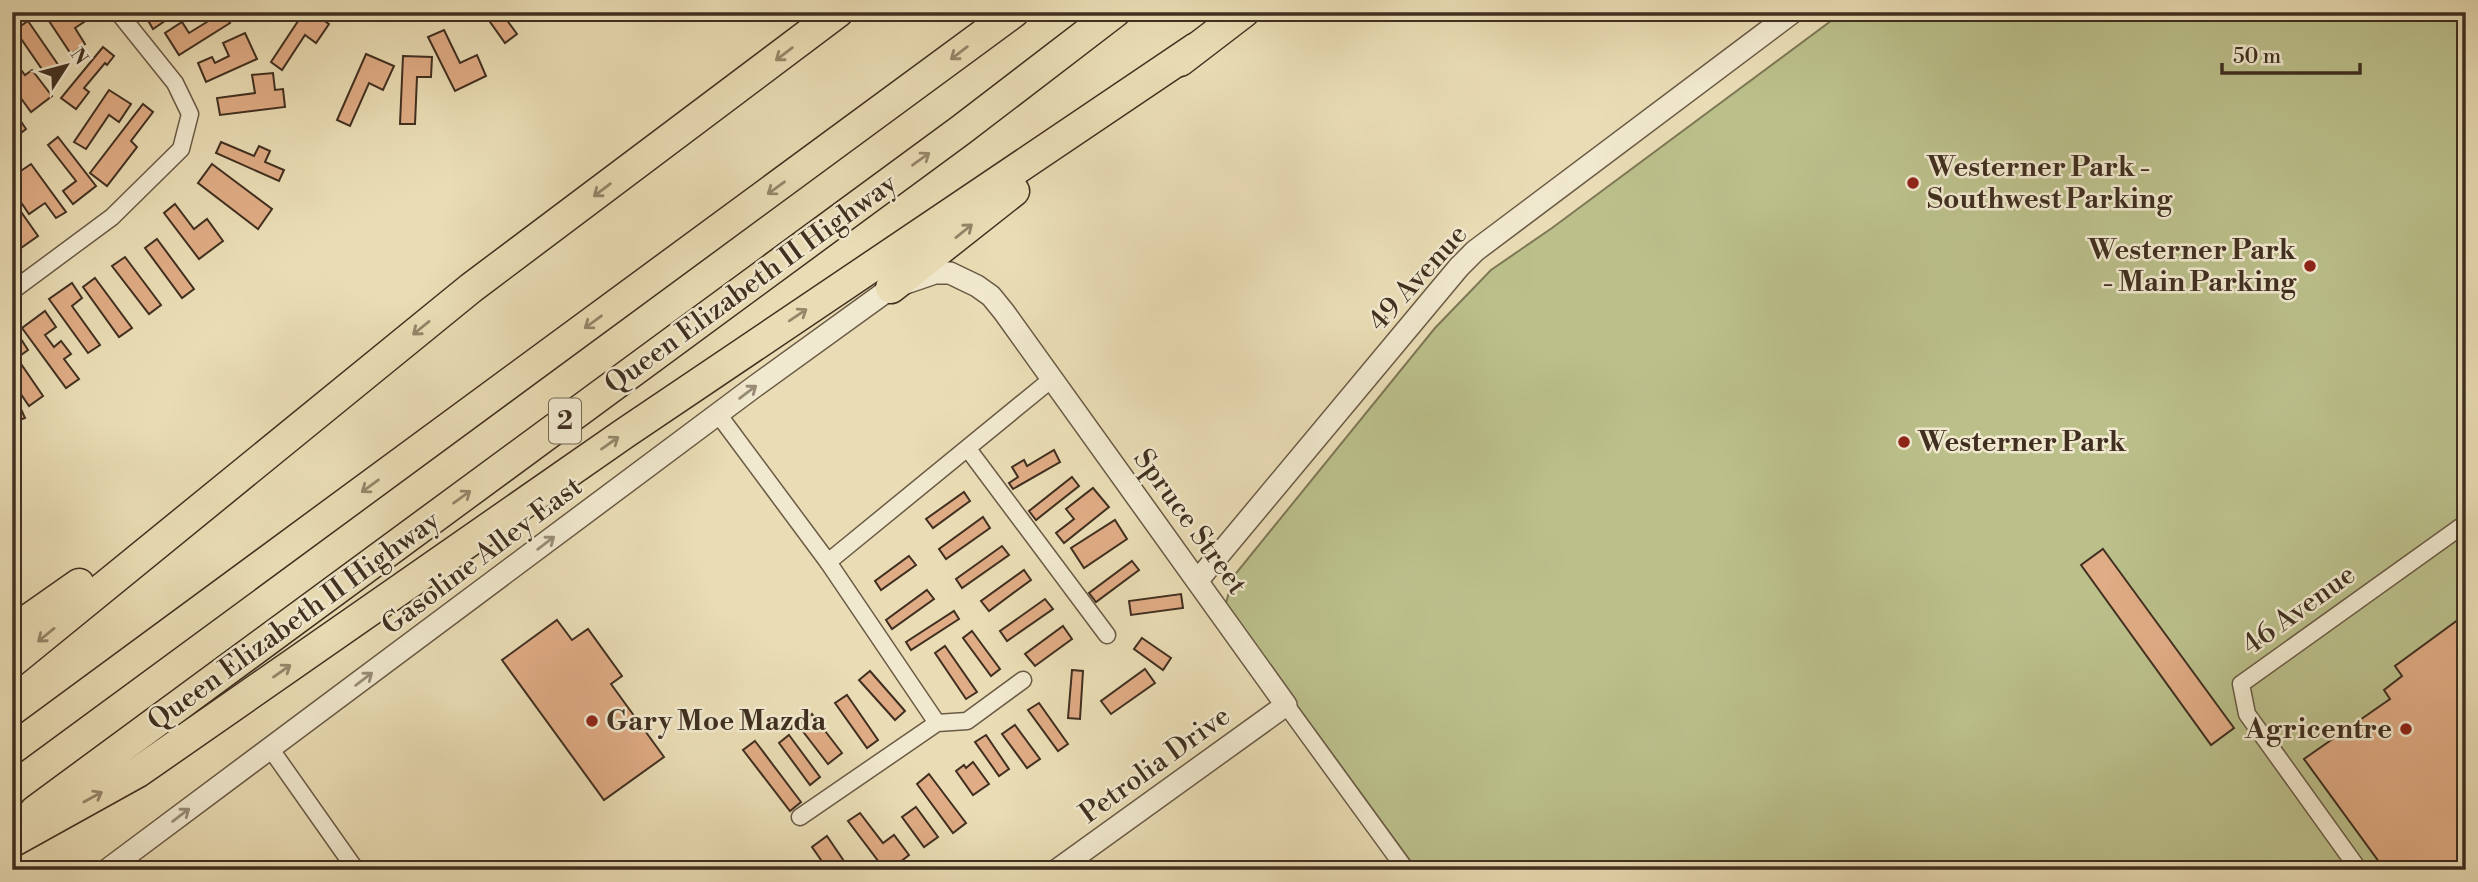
<svg xmlns="http://www.w3.org/2000/svg" width="2478" height="882" font-family="'Libre Bodoni',serif">
	<rect width="100%" height="100%" fill="#eaddb5"/>
	<filter id="stains"><feTurbulence type="fractalNoise" baseFrequency=".00286" numOctaves="4"/><feColorMatrix values="0 0 0 0 .2 0 0 0 0 .09 0 0 0 0 .02 0 0 0 .5 -.17"/></filter>
	<radialGradient id="worn" r=".72"><stop offset=".6" stop-color="#630" stop-opacity="0"/><stop offset="1" stop-color="#630" stop-opacity=".3"/></radialGradient>
	<polygon fill="#bbc08b" stroke="#7e7856" stroke-width="2" points="1843,12 2466,12 2466,870 1417,870 1225,607 1233,577 1435,328 1491,270 1552,228"/>
	<g fill="#e0ac85" stroke="#402f20" stroke-width="2">
		<polygon points="43,12 66,14 77,12 84,22 75,28 85,44 71,54"/>
		<polygon points="153,12 178,12 153,29 146,17"/>
		<polygon points="223,12 230,23 179,55 165,33 182,22 189,33"/>
		<polygon points="304,12 311,12 329,24 316,43 305,35 282,70 271,62"/>
		<polygon points="483,12 501,12 517,34 505,43"/>
		<polygon points="28,21 59,66 46,75 15,30"/>
		<polygon points="444,30 460,63 477,55 486,76 455,91 428,37"/>
		<polygon points="245,33 257,59 206,82 198,63 212,57 215,63 229,56 223,43"/>
		<polygon points="103,47 114,56 107,65 105,63 84,88 89,92 76,109 61,98"/>
		<polygon points="366,54 394,66 383,90 369,83 350,126 337,120"/>
		<polygon points="403,56 432,57 431,77 417,77 415,124 400,124"/>
		<polygon points="12,58 25,75 32,70 52,96 31,112 12,86"/>
		<polygon points="273,73 275,90 283,89 285,107 220,115 217,98 255,93 252,75"/>
		<polygon points="109,90 131,104 119,122 109,115 86,149 74,142"/>
		<polygon points="143,104 153,112 131,141 137,147 107,186 90,173"/>
		<polygon points="18,117 26,129 12,140 12,121"/>
		<polygon points="58,137 96,186 73,204 63,191 76,181 48,145"/>
		<polygon points="221,142 254,156 259,146 270,151 265,162 284,170 279,181 216,153"/>
		<polygon points="31,164 66,212 56,218 45,203 29,214 16,195 20,188 12,177"/>
		<polygon points="212,164 272,209 258,229 198,183"/>
		<polygon points="12,199 38,236 14,253 12,251"/>
		<polygon points="175,204 194,229 207,219 223,241 199,259 164,213"/>
		<polygon points="157,239 194,289 182,298 145,248"/>
		<polygon points="125,257 161,305 149,314 112,266"/>
		<polygon points="95,278 132,328 119,337 83,287"/>
		<polygon points="72,283 82,298 72,306 100,345 88,353 49,299"/>
		<polygon points="45,311 56,327 45,335 54,347 61,341 71,354 64,359 79,379 66,388 22,328"/>
		<polygon points="19,336 28,350 17,358 43,396 29,406 12,381 12,340"/>
		<polygon points="16,398 25,418 12,423 12,399"/>
		<polygon points="1054,450 1060,462 1013,489 1009,483 1018,477 1012,467 1024,460 1027,466"/>
		<polygon points="1072,477 1079,486 1036,520 1029,511"/>
		<polygon points="1093,488 1109,507 1064,543 1056,533 1074,519 1066,509"/>
		<polygon points="964,492 970,501 933,528 926,519"/>
		<polygon points="983,517 990,528 946,559 939,549"/>
		<polygon points="1115,520 1127,539 1084,568 1071,548"/>
		<polygon points="1002,546 1009,555 962,588 956,579"/>
		<polygon points="2103,549 2234,728 2211,745 2081,565"/>
		<polygon points="909,556 916,565 881,590 875,581"/>
		<polygon points="1132,561 1139,570 1096,602 1089,593"/>
		<polygon points="1024,570 1031,580 989,611 981,601"/>
		<polygon points="927,590 934,599 892,629 886,620"/>
		<polygon points="1181,594 1183,608 1131,615 1129,601"/>
		<polygon points="1045,599 1053,609 1007,641 1000,631"/>
		<polygon points="954,611 959,619 911,650 906,642"/>
		<polygon points="2466,614 2466,870 2385,870 2304,759 2390,699 2384,690 2402,676 2395,666"/>
		<polygon points="557,620 572,640 588,629 622,676 611,684 664,757 604,800 502,660"/>
		<polygon points="1063,626 1072,639 1035,666 1025,654"/>
		<polygon points="972,631 1000,669 991,676 963,638"/>
		<polygon points="1142,638 1171,658 1163,670 1134,649"/>
		<polygon points="945,646 977,692 966,699 935,653"/>
		<polygon points="1145,669 1155,683 1111,714 1101,701"/>
		<polygon points="1072,670 1083,671 1080,719 1068,718"/>
		<polygon points="870,671 905,711 895,720 859,680"/>
		<polygon points="847,695 878,740 867,748 835,703"/>
		<polygon points="1039,703 1068,744 1058,751 1028,710"/>
		<polygon points="812,714 842,753 828,764 798,725"/>
		<polygon points="1015,725 1040,759 1027,768 1002,734"/>
		<polygon points="789,735 820,777 810,785 779,743"/>
		<polygon points="986,735 1009,769 999,776 975,742"/>
		<polygon points="755,741 801,802 790,811 743,750"/>
		<polygon points="973,762 989,784 973,795 956,771 964,765 966,768"/>
		<polygon points="929,774 966,823 953,833 917,784"/>
		<polygon points="916,807 938,837 924,847 902,817"/>
		<polygon points="860,813 883,843 894,835 909,855 890,870 885,870 848,821"/>
		<polygon points="827,836 850,870 828,870 812,847"/>
	</g>
	<g fill="none" stroke-linecap="round" stroke-linejoin="round">
		<g stroke="#6a5a45" stroke-width="19">
			<g id="minor">
				<polyline points="12,291 112,217 181,149 190,114 175,83 118,12"/>
				<polyline points="718,414 828,562 937,723"/>
				<polyline points="968,449 1107,635"/>
				<polyline points="828,562 1053,378"/>
				<polyline points="1286,705 1406,870"/>
				<polyline points="270,748 356,870"/>
				<polyline points="800,817 937,723 967,721 1023,680"/>
				<polyline points="2359,870 2247,714 2241,684 2466,523"/>
			</g>
		</g>
		<g stroke="#6a5a45" stroke-width="24">
			<g id="tertiary">
				<polyline points="1198,580 1459,267 1475,251 1793,12"/>
				<polyline points="107,870 754,387 891,288 935,273 950,273 977,286 991,296 1004,312 1286,705 1057,870"/>
			</g>
		</g>
		<g stroke="#402f20" stroke-width="33">
			<g id="motorway">
				<polyline points="1180,61 1244,12"/>
				<polyline points="891,288 1014,191"/>
				<polyline points="12,631 79,584"/>
				<polyline points="12,662 471,288 838,12"/>
				<polyline points="12,749 1014,12"/>
				<polyline points="35,811 961,130 1115,12"/>
				<polyline points="12,842 138,772 625,433 1196,48"/>
			</g>
		</g>
		<use href="#minor" stroke="#f1e9cf" stroke-width="16"/>
		<use href="#tertiary" stroke="#f1e9cf" stroke-width="21"/>
		<use href="#motorway" stroke="#eaddb5" stroke-width="30"/>
	</g>
	<defs><path id="oneway-shaft" d="M-6 0H5M1.5-3L5.5 0L1.5 3" fill="none" stroke-width="1.6" stroke-linecap="round" stroke-linejoin="round" transform="scale(1.75)"/></defs>
	<g stroke="#95866a">
		<use href="#oneway-shaft" transform="translate(959 53) rotate(143)"/>
		<use href="#oneway-shaft" transform="translate(784 54) rotate(143)"/>
		<use href="#oneway-shaft" transform="translate(921 159) rotate(-36)"/>
		<use href="#oneway-shaft" transform="translate(776 188) rotate(144)"/>
		<use href="#oneway-shaft" transform="translate(602 190) rotate(143)"/>
		<use href="#oneway-shaft" transform="translate(964 231) rotate(-39)"/>
		<use href="#oneway-shaft" transform="translate(798 315) rotate(-34)"/>
		<use href="#oneway-shaft" transform="translate(593 322) rotate(144)"/>
		<use href="#oneway-shaft" transform="translate(421 328) rotate(141)"/>
		<use href="#oneway-shaft" transform="translate(610 443) rotate(-35)"/>
		<use href="#oneway-shaft" transform="translate(370 486) rotate(144)"/>
		<use href="#oneway-shaft" transform="translate(462 497) rotate(-36)"/>
		<use href="#oneway-shaft" transform="translate(46 635) rotate(141)"/>
		<use href="#oneway-shaft" transform="translate(282 671) rotate(-35)"/>
		<use href="#oneway-shaft" transform="translate(93 797) rotate(-29)"/>
	</g>
	<g stroke="#988c78">
		<use href="#oneway-shaft" transform="translate(748 392) rotate(-37)"/>
		<use href="#oneway-shaft" transform="translate(546 543) rotate(-37)"/>
		<use href="#oneway-shaft" transform="translate(364 679) rotate(-37)"/>
		<use href="#oneway-shaft" transform="translate(181 815) rotate(-37)"/>
	</g>
	<g fill="#8f2418" stroke="#f1e9cf" stroke-width="2.5">
		<circle cx="1913" cy="183" r="7"/>
		<circle cx="2310" cy="266" r="7"/>
		<circle cx="1904" cy="442" r="7"/>
		<circle cx="592" cy="721" r="7"/>
		<circle cx="2406" cy="729" r="7"/>
	</g>
	<g text-anchor="middle" dominant-baseline="central" stroke-width="5" stroke-linejoin="round" paint-order="stroke">
		<rect fill="#f1e9cf" stroke="#756754" stroke-width="2" x="549" y="398.5" width="32" height="45" rx="5"/>
		<g font-size="26" font-weight="bold" fill="#402f20">
			<text x="565" y="421">2</text>
		</g>
		<g font-size="28" font-weight="bold" fill="#402f20" stroke="#f1e9cf" text-anchor="start">
			<text x="1927" y="167">Westerner Park -<tspan x="1927" dy="32">Southwest Parking</tspan></text>
			<text x="2296" y="250" text-anchor="end">Westerner Park<tspan x="2296" dy="32">- Main Parking</tspan></text>
			<text x="1918" y="442">Westerner Park</text>
			<text x="606" y="721">Gary Moe Mazda</text>
			<text x="2392" y="729" text-anchor="end">Agricentre</text>
		</g>
		<g font-size="28" fill="#402f20" stroke="#f1e9cf">
			<text transform="translate(1418 278) rotate(-48)">49 Avenue</text>
			<text transform="translate(751 284) rotate(-36)">Queen Elizabeth II Highway</text>
			<text transform="translate(1190 522) rotate(54)">Spruce Street</text>
			<text transform="translate(482 556) rotate(-37)">Gasoline Alley East</text>
			<text transform="translate(2299 610) rotate(-36)">46 Avenue</text>
			<text transform="translate(294 621) rotate(-36)">Queen Elizabeth II Highway</text>
			<text transform="translate(1155 765) rotate(-36)">Petrolia Drive</text>
		</g>
	</g>
	<rect width="2478" height="882" fill="none" stroke="#eaddb5" stroke-width="42"/>
	<rect x="14" y="14" width="2450" height="854" fill="none" stroke="#402f20" stroke-width="3.5"/>
	<rect x="21" y="21" width="2436" height="840" fill="none" stroke="#402f20" stroke-width="2"/>
	<g transform="translate(66 66) rotate(54)" stroke="#f1e9cf" stroke-width="5" paint-order="stroke">
	<path d="M0-5L12 26L0 18L-12 26Z" fill="#402f20"/>
	<text y="-10" font-size="19" font-weight="bold" text-anchor="middle" fill="#402f20">N</text>
	</g>
	<path d="M2222 63v10h138v-10" fill="none" stroke="#402f20" stroke-width="3.5"/>
	<text x="2233" y="63" font-size="21" fill="#402f20" stroke="#f1e9cf" stroke-width="5" paint-order="stroke">50 m</text>
	<rect width="100%" height="100%" filter="url(#stains)"/>
	<rect width="100%" height="100%" fill="url(#worn)"/>
</svg>
